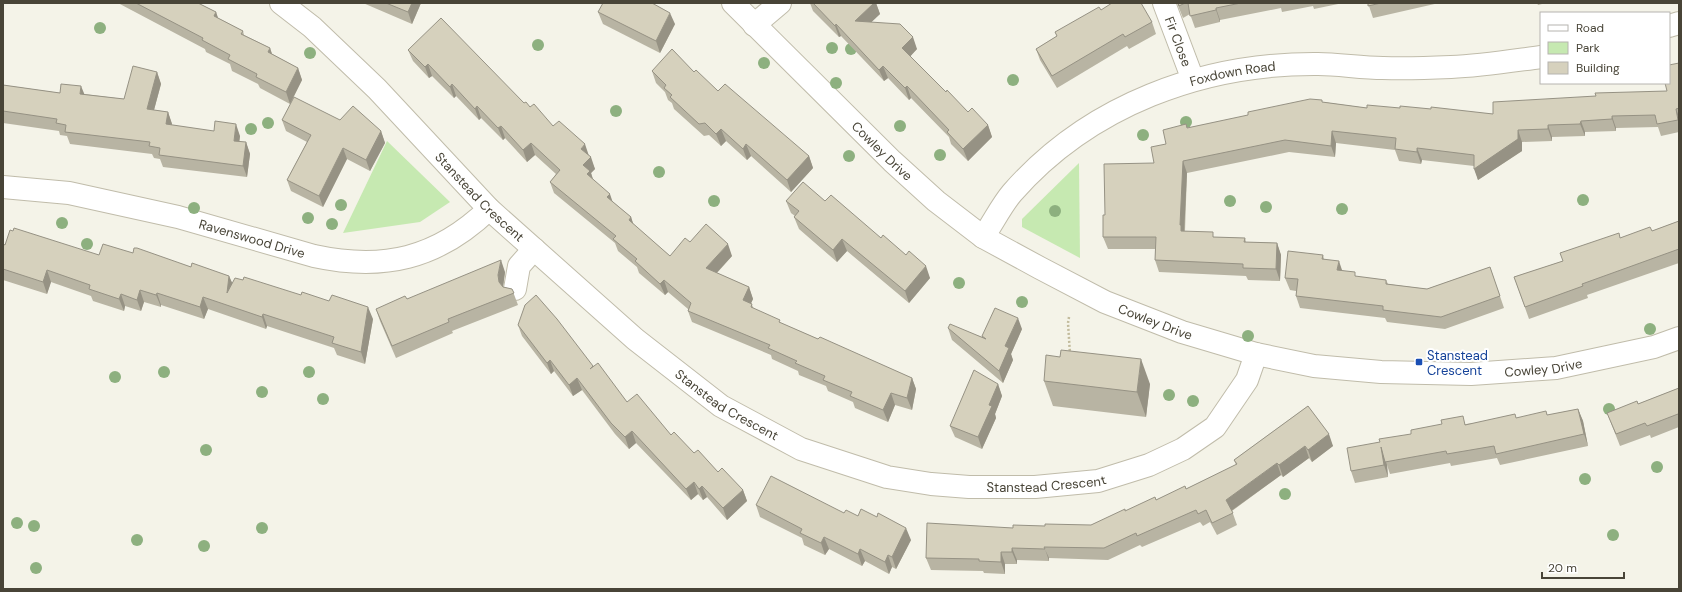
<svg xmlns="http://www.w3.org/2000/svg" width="1682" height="592" font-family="'DM Sans',sans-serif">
	<rect width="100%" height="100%" fill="#f4f3e8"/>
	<g fill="#c6e9b1">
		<polygon points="387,141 450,202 420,222 343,233"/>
		<polygon points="1079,163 1080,258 1022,227 1022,219"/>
	</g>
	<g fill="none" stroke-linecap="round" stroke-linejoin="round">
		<g stroke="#c0bcaa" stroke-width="24">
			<g id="minor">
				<path id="s1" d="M281,3L312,27L377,89L489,209L635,339L721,406L801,449L887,477L931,484L969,487H1035L1098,481L1149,465L1183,449L1215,427L1247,380L1256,354"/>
				<path id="s2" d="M733,3L892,161L936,201L983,237L1040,268L1105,302L1182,332L1256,354L1314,366L1381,372L1471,374L1556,368L1654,347L1679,338"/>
				<path id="s3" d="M1164,3L1193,80"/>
				<polyline points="754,25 780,3"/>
				<polyline points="1669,26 1679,23"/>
				<path id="s4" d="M3,187L69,193L178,217L314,256C383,271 437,259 489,209"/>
				<path id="s5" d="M983,237C993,223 1001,206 1012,193C1089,105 1203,63 1318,64C1339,64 1361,68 1383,68C1406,69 1429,68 1451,67C1481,66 1511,61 1541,57"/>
				<polyline points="515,289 519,266 534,249"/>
			</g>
		</g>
		<polyline stroke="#c2bb9c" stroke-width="2.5" stroke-dasharray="2 2" stroke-linecap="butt" points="1069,317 1068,323 1070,354"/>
		<use href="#minor" stroke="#fff" stroke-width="22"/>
	</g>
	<g fill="#8db07f">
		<circle cx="100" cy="28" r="6"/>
		<circle cx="538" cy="45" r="6"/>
		<circle cx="832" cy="48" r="6"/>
		<circle cx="851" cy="49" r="6"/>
		<circle cx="310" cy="53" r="6"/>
		<circle cx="764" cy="63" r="6"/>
		<circle cx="1013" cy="80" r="6"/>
		<circle cx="836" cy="83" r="6"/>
		<circle cx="616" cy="111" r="6"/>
		<circle cx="1186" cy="122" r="6"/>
		<circle cx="268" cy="123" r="6"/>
		<circle cx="900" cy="126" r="6"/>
		<circle cx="251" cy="129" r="6"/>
		<circle cx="1143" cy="135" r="6"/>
		<circle cx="940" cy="155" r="6"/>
		<circle cx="849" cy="156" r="6"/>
		<circle cx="659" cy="172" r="6"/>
		<circle cx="1583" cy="200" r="6"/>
		<circle cx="714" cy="201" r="6"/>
		<circle cx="1230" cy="201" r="6"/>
		<circle cx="341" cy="205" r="6"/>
		<circle cx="1266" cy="207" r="6"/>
		<circle cx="194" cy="208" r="6"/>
		<circle cx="1342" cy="209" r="6"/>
		<circle cx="1055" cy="211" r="6"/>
		<circle cx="308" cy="218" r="6"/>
		<circle cx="62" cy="223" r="6"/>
		<circle cx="332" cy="224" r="6"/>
		<circle cx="87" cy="244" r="6"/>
		<circle cx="959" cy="283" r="6"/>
		<circle cx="1022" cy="302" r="6"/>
		<circle cx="1650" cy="329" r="6"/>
		<circle cx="1248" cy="336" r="6"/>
		<circle cx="164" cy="372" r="6"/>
		<circle cx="309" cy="372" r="6"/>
		<circle cx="115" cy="377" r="6"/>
		<circle cx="262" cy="392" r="6"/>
		<circle cx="1169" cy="395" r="6"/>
		<circle cx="323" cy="399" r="6"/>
		<circle cx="1193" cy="401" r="6"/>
		<circle cx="1609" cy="409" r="6"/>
		<circle cx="206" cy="450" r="6"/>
		<circle cx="1657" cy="467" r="6"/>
		<circle cx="1585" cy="479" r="6"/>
		<circle cx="1285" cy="494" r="6"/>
		<circle cx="17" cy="523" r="6"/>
		<circle cx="34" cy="526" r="6"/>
		<circle cx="262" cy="528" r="6"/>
		<circle cx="1613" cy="535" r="6"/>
		<circle cx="137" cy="540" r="6"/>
		<circle cx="204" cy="546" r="6"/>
		<circle cx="36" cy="568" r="6"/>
	</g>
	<g fill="#b8b4a3">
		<polygon points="118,3 198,3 216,12 218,18 243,31 244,35 270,48 272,54 298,68 302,80 290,104 260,88 258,84 232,71 230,64 206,52 205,49"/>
		<polygon points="363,3 421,3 412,24"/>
		<polygon points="810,3 876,3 880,14 871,22 917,49 910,56 946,92 968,112 988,125 992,137 968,161 951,144 949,137 911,98 909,100 888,78 884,81 841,36 839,37 813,11"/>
		<polygon points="1177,3 1343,3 1314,9 1313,6 1282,12 1281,8 1220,20 1220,22 1195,28 1190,14 1183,18"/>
		<polygon points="1368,3 1439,3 1373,18"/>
		<polygon points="1537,3 1546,3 1538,5"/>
		<polygon points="1101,10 1152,22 1156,34 1129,49 1127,46 1057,88 1040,60 1036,49 1057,36 1055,32"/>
		<polygon points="598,12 675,24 660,53 603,24"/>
		<polygon points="408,50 524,103 530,107 589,156 595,169 591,173 593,179 613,202 631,217 633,224 670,256 690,242 732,256 717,273 749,287 753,299 751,303 754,309 781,323 818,339 912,378 916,389 912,410 895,405 888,422 855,408 853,402 828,391 826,386 799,375 798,371 772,359 771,355 692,322 688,311 688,309 668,292 665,295 639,273 637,267 618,251 615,243 554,193 550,182 556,174 535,155 527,162 505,138 503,140 481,118 479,120 456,96 454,98 432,76 429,78 413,61"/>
		<polygon points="1679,63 1679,132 1661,136 1658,127 1616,128 1616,131 1585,132 1585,136 1552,137 1552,141 1522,142 1522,151 1478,180 1474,166 1422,160 1421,164 1399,161 1395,150 1336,143 1335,157 1289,152 1187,173 1185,231 1214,237 1245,238 1246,242 1277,243 1281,255 1280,281 1248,280 1246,276 1159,272 1155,260 1155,249 1108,249 1103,237 1105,215 1187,128 1323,102 1367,108 1431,109 1493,114 1596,96 1667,91"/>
		<polygon points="652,71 694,72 718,91 809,156 813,168 791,192 751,156 747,160 726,141 721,146 709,135 704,136 674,109 672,103 668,100 665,92 656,83"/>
		<polygon points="157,72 161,84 154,110 168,112 172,124 172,125 240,136 239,142 246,142 250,154 247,177 163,167 160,159 154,158 152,154 70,144 67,136 60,135 59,131 3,123 3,85 60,93 84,94 124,99"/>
		<polygon points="282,120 340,120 381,131 385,143 370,171 347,159 323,207 291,191 287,180 307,142 286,131"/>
		<polygon points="786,201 825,201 881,238 930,278 909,303 847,251 837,262 799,229 794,217 795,216 791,213"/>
		<polygon points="1679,221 1679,263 1587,295 1588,298 1529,319 1514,277 1563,261 1621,238 1652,231"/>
		<polygon points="3,244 99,255 133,253 229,276 232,283 373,319 365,364 337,355 334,348 267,326 266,329 208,309 204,319 161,305 161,307 144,302 141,311 125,306 124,311 93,301 91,296 51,282 47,294 3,280"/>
		<polygon points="1323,255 1324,259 1342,270 1357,277 1386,280 1388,284 1427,289 1490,267 1504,308 1445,329 1387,322 1385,318 1300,308 1296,296 1296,291 1290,290 1285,278"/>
		<polygon points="505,272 503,287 512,289 518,305 452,331 453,333 396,358 380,321 376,309 407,299"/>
		<polygon points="518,325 593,366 627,402 671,435 718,472 743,490 747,501 727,520 707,497 703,500 698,494 691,500 636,443 629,449 615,434 582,390 573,396 554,371 551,374 522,336"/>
		<polygon points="948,328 983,337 982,336 1022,329 1011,354 1013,360 1003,383 952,340"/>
		<polygon points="1060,357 1150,384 1146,417 1053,406 1044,381"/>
		<polygon points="998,384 1002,396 995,414 996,418 982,449 955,437 950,426"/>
		<polygon points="1679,388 1679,427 1651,438 1650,435 1620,446 1607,413 1638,404"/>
		<polygon points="1308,406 1333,446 1312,462 1309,458 1283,477 1281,475 1232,511 1237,525 1217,535 1210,522 1203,526 1200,522 1142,547 1140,545 1108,560 1049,558 1049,561 1017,560 1017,564 1005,564 1005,574 984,573 983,571 931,570 926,558 1013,528 1091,525 1125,511 1186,489 1236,465 1234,460"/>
		<polygon points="1578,409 1583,421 1588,446 1500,465 1497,458 1451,466 1450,463 1390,474 1387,465 1388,477 1355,483 1351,471 1380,442 1466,424 1516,418 1548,415"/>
		<polygon points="756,505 911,540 896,569 892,567 889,574 865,561 862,566 829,549 825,555 804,545 802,538 760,517"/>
	</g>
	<g fill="#969284">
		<polygon points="412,3 421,3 412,24 408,12"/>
		<polygon points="874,3 876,3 880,14 860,33 855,21"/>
		<polygon points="1216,8 1220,20 1220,22 1216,10"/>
		<polygon points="216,12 220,24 214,16"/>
		<polygon points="670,13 675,24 660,53 656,41"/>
		<polygon points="836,24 841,36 839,37 835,26"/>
		<polygon points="913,37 917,49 907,60 902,48"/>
		<polygon points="270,48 274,60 268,52"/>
		<polygon points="428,64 432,76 429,78 425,67"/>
		<polygon points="883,66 888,78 884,81 879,70"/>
		<polygon points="298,68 302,80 290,104 286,92"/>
		<polygon points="157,72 161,84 151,121 147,109"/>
		<polygon points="452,84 456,96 454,98 450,87"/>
		<polygon points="81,86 86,98 80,94"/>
		<polygon points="907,86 911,98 909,100 905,88"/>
		<polygon points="477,106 481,118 479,120 475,109"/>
		<polygon points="1676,109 1679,117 1679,122 1678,120"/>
		<polygon points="168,112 172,124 170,136 166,124"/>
		<polygon points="1612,116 1616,128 1616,131 1612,119"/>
		<polygon points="1581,121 1585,132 1585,136 1580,124"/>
		<polygon points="236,124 240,136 238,152 234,141"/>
		<polygon points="988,125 992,137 968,161 963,149"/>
		<polygon points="1548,125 1552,137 1552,141 1548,129"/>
		<polygon points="501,126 505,138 503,140 498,128"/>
		<polygon points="721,129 726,141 721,146 716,134"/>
		<polygon points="1518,130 1522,142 1522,151 1478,180 1474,169"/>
		<polygon points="381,131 385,143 370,171 366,160"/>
		<polygon points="1332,131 1336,143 1335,157 1331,146"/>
		<polygon points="246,142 250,154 247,177 243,166"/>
		<polygon points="531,143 535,155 527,162 523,150"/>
		<polygon points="585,144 589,156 581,149"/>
		<polygon points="746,144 751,156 747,160 743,149"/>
		<polygon points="343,148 347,159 323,207 319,196"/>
		<polygon points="1417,148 1422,160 1421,164 1417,152"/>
		<polygon points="809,156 813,168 791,192 787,180"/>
		<polygon points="591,157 595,169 591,173 594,183 591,185 583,165"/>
		<polygon points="1183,161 1187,173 1184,234 1181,231 1180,225"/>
		<polygon points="610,194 614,206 607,197"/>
		<polygon points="631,217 635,229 629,220"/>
		<polygon points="842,239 847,251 837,262 833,250"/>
		<polygon points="1277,243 1281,255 1280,281 1276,269"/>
		<polygon points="728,244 732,256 710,280 706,268"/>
		<polygon points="501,260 505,272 503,287 499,282 498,275"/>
		<polygon points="1339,261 1343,273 1337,270"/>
		<polygon points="926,266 930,278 909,303 905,291"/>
		<polygon points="47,270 51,282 47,294 43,282"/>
		<polygon points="229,276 234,287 227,293"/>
		<polygon points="664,280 668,292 665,295 660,284"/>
		<polygon points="749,287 753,299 747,312 743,300"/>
		<polygon points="140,290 144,302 141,311 137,300"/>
		<polygon points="157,293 161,305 161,307 156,295"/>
		<polygon points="121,294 125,306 124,311 119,299"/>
		<polygon points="203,297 208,309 204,319 200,307"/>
		<polygon points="368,307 373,319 365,364 361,352"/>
		<polygon points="263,314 267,326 266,329 262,317"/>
		<polygon points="1018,318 1022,329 1011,354 1013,360 1003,383 999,371 1005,346"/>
		<polygon points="1141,359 1150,384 1146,417 1137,392"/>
		<polygon points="550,360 554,371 551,374 547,363"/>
		<polygon points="577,378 582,390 573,396 569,385"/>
		<polygon points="912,378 916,389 912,410 907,398"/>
		<polygon points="998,384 1002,396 995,414 996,418 982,449 978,437 989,405"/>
		<polygon points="891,393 895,405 888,422 883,410"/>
		<polygon points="1578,409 1583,421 1588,446 1584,434"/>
		<polygon points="632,431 636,443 629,449 625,437"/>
		<polygon points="1329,434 1333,446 1312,462 1308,450"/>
		<polygon points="1305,446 1309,458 1283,477 1279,465"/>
		<polygon points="1381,447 1387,465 1388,477 1384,465"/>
		<polygon points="1277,463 1281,475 1231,511 1226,500"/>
		<polygon points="694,482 698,494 691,500 686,489"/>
		<polygon points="702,486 707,497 703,500 699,489"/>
		<polygon points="743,490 747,501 727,520 723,508"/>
		<polygon points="906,528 911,540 896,569 892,557"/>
		<polygon points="824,537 829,549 825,555 821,543"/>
		<polygon points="1044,547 1049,558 1049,561 1045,549"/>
		<polygon points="1012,548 1017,560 1017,564 1012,552"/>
		<polygon points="860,549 865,561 862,566 858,554"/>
		<polygon points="1001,552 1005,564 1005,574 1001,562"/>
		<polygon points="888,555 892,567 889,574 885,562"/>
	</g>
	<g fill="#d6d1bd" stroke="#969284">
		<polygon points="136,3 198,3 216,12 214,16 243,31 241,34 270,48 268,52 298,68 286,92 256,77 257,74 228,59 230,55 202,40 203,38"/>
		<polygon points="386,3 412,3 408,12"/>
		<polygon points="603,3 652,3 670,13 656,41 598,12"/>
		<polygon points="813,3 874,3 855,21 900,24 913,37 902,48 946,92 947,90 968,112 972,108 988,125 963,149 947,132 949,130 907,86 905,88 883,66 879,70 836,24 835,26"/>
		<polygon points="1112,3 1141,3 1152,22 1125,37 1123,34 1052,76 1036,49 1057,36 1055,32 1099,7 1101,10"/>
		<polygon points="1178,3 1185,3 1179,6"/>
		<polygon points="1188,3 1241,3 1216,8 1216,10 1190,16"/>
		<polygon points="1368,3 1381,3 1368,6"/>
		<polygon points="441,18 524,103 526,102 530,107 534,104 553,126 559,121 585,144 581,149 591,157 583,165 590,171 587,174 610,194 607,197 631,217 629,220 670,256 685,238 690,242 706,224 728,244 706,268 749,287 743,300 752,304 751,307 780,320 779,322 818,339 820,337 912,378 907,398 891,393 883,410 850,396 852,392 823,380 825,376 795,363 797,361 768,348 770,345 688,311 691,303 664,280 660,284 635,261 637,259 613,239 616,236 550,182 560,170 531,143 523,150 501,126 498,128 477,106 475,109 452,84 450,87 428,64 425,67 408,50"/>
		<polygon points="672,49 694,72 696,70 718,91 725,84 809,156 787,180 746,144 743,149 721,129 716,134 705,123 699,124 670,97 672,95 664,88 666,85 652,71"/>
		<polygon points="1679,63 1679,108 1676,109 1678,120 1657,124 1655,115 1612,116 1612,119 1581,121 1580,124 1548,125 1548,129 1518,130 1518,139 1474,169 1474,155 1417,148 1417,152 1395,149 1396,138 1332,131 1331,146 1285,140 1183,161 1180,225 1181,225 1181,231 1213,232 1213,237 1245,238 1244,242 1277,243 1276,269 1243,268 1243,264 1155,260 1156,237 1103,237 1103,215 1105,215 1104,164 1154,163 1151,147 1166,144 1163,130 1186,124 1187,128 1248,115 1248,112 1310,99 1322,100 1322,102 1367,108 1367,105 1400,108 1400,106 1431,109 1431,107 1493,114 1493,102 1596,96 1595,93 1667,91 1665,83 1669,83 1669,65"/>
		<polygon points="133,66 157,72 147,109 168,112 166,124 214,131 215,121 236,124 234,141 246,142 243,166 159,155 160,148 149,146 150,142 65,132 66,125 56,123 57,119 3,111 3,85 60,93 61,84 81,86 80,94 124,99"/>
		<polygon points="294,97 340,120 353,106 381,131 366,160 343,148 319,196 287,180 311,135 282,120"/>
		<polygon points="803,182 825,201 831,195 881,238 883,235 906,255 909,251 926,266 905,291 842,239 833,250 794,217 799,211 786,201"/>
		<polygon points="1679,221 1679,249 1582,284 1583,286 1525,307 1514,277 1563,261 1560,253 1619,233 1620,238 1650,227 1652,231"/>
		<polygon points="14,228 99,255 103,244 133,253 134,248 137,248 191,267 192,263 229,276 227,293 235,278 243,280 244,277 301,295 302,292 329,301 332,295 368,307 361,352 332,343 334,337 263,314 262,317 203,297 200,307 157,293 156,295 140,290 137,300 121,294 119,299 89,289 90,285 47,270 43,282 3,269 3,244 5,245 10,230 13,231"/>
		<polygon points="1288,251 1323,255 1322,259 1339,261 1337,270 1355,272 1355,276 1386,280 1386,284 1427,289 1490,267 1500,296 1441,317 1383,310 1383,306 1296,296 1298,279 1285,278"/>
		<polygon points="501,260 498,275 499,282 503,287 512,289 514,293 448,319 449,322 392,346 376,309 405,296 407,299"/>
		<polygon points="536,295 557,319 593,366 590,369 598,363 627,402 637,394 671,435 674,432 694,453 698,450 718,472 722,468 743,490 723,508 702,486 699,489 694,482 686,489 632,431 625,437 611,423 577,378 569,385 550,360 547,363 518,325 525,305"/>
		<polygon points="995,308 1018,318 1005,346 1009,348 999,371 948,328 950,324 986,339 982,336"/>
		<polygon points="1061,350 1141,359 1137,392 1044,381 1046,355 1060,357"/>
		<polygon points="974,370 998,384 989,405 992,406 978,437 950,426"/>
		<polygon points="1679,388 1679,416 1678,414 1647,426 1645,423 1616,434 1607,413 1637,401 1638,404"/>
		<polygon points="1308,406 1329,434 1308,450 1305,446 1279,465 1277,463 1226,500 1233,513 1212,523 1206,510 1198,514 1196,510 1137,536 1136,533 1104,548 1044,547 1045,549 1012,548 1012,552 1001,552 1001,562 979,561 979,559 926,558 927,523 1013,528 1013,525 1045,526 1045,524 1091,525 1125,509 1125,511 1155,497 1156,500 1185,486 1186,489 1237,464 1234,460"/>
		<polygon points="1578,409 1584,434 1496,454 1494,446 1447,454 1446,451 1385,462 1381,447 1384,465 1351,471 1347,448 1380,442 1379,439 1411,434 1411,430 1442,424 1441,420 1463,416 1465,425 1515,414 1516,418 1546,411 1547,415"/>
		<polygon points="771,476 844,513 846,510 858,516 861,509 877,517 878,513 906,528 892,557 888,555 885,562 860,549 858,554 824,537 821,543 800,533 802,529 756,505"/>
	</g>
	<rect fill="#1a4fb4" stroke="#fff" stroke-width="1.5" x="1415" y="358" width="8" height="8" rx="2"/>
	<g text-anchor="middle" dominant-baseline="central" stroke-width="4" stroke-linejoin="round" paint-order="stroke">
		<g font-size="13" fill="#484437" stroke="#fff">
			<text stroke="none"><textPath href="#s3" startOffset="41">Fir Close</textPath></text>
			<text stroke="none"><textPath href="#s5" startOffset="309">Foxdown Road</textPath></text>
			<text stroke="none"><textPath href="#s2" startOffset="210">Cowley Drive</textPath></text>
			<text stroke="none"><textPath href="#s1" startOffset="278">Stanstead Crescent</textPath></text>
			<text stroke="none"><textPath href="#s4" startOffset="255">Ravenswood Drive</textPath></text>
			<text stroke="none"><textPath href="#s2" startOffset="535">Cowley Drive</textPath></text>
			<text stroke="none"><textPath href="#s2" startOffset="930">Cowley Drive</textPath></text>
			<text stroke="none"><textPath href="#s1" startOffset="602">Stanstead Crescent</textPath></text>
			<text stroke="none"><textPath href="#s1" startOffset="939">Stanstead Crescent</textPath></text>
		</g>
		<g font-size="13" fill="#164399" stroke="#fff" text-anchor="start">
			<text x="1427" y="355">Stanstead<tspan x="1427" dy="15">Crescent</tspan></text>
		</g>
	</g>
	<rect width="1682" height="592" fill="none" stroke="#484437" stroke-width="8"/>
	<rect x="1540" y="12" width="130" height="72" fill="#ffffff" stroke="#b6b4af"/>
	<rect x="1548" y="25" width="20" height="6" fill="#ffffff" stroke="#b6b4af"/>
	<text x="1576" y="32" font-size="12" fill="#484437">Road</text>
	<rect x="1548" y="42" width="20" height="12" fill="#c6e9b1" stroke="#b6b4af"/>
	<text x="1576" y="52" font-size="12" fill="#484437">Park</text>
	<rect x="1548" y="62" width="20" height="12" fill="#d6d1bd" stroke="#b6b4af"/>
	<text x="1576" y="72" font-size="12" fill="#484437">Building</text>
	<path d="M1542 572v6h82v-6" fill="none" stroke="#484437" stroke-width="2"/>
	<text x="1548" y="572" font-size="12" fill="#484437" stroke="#ffffff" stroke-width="3" paint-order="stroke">20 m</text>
</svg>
